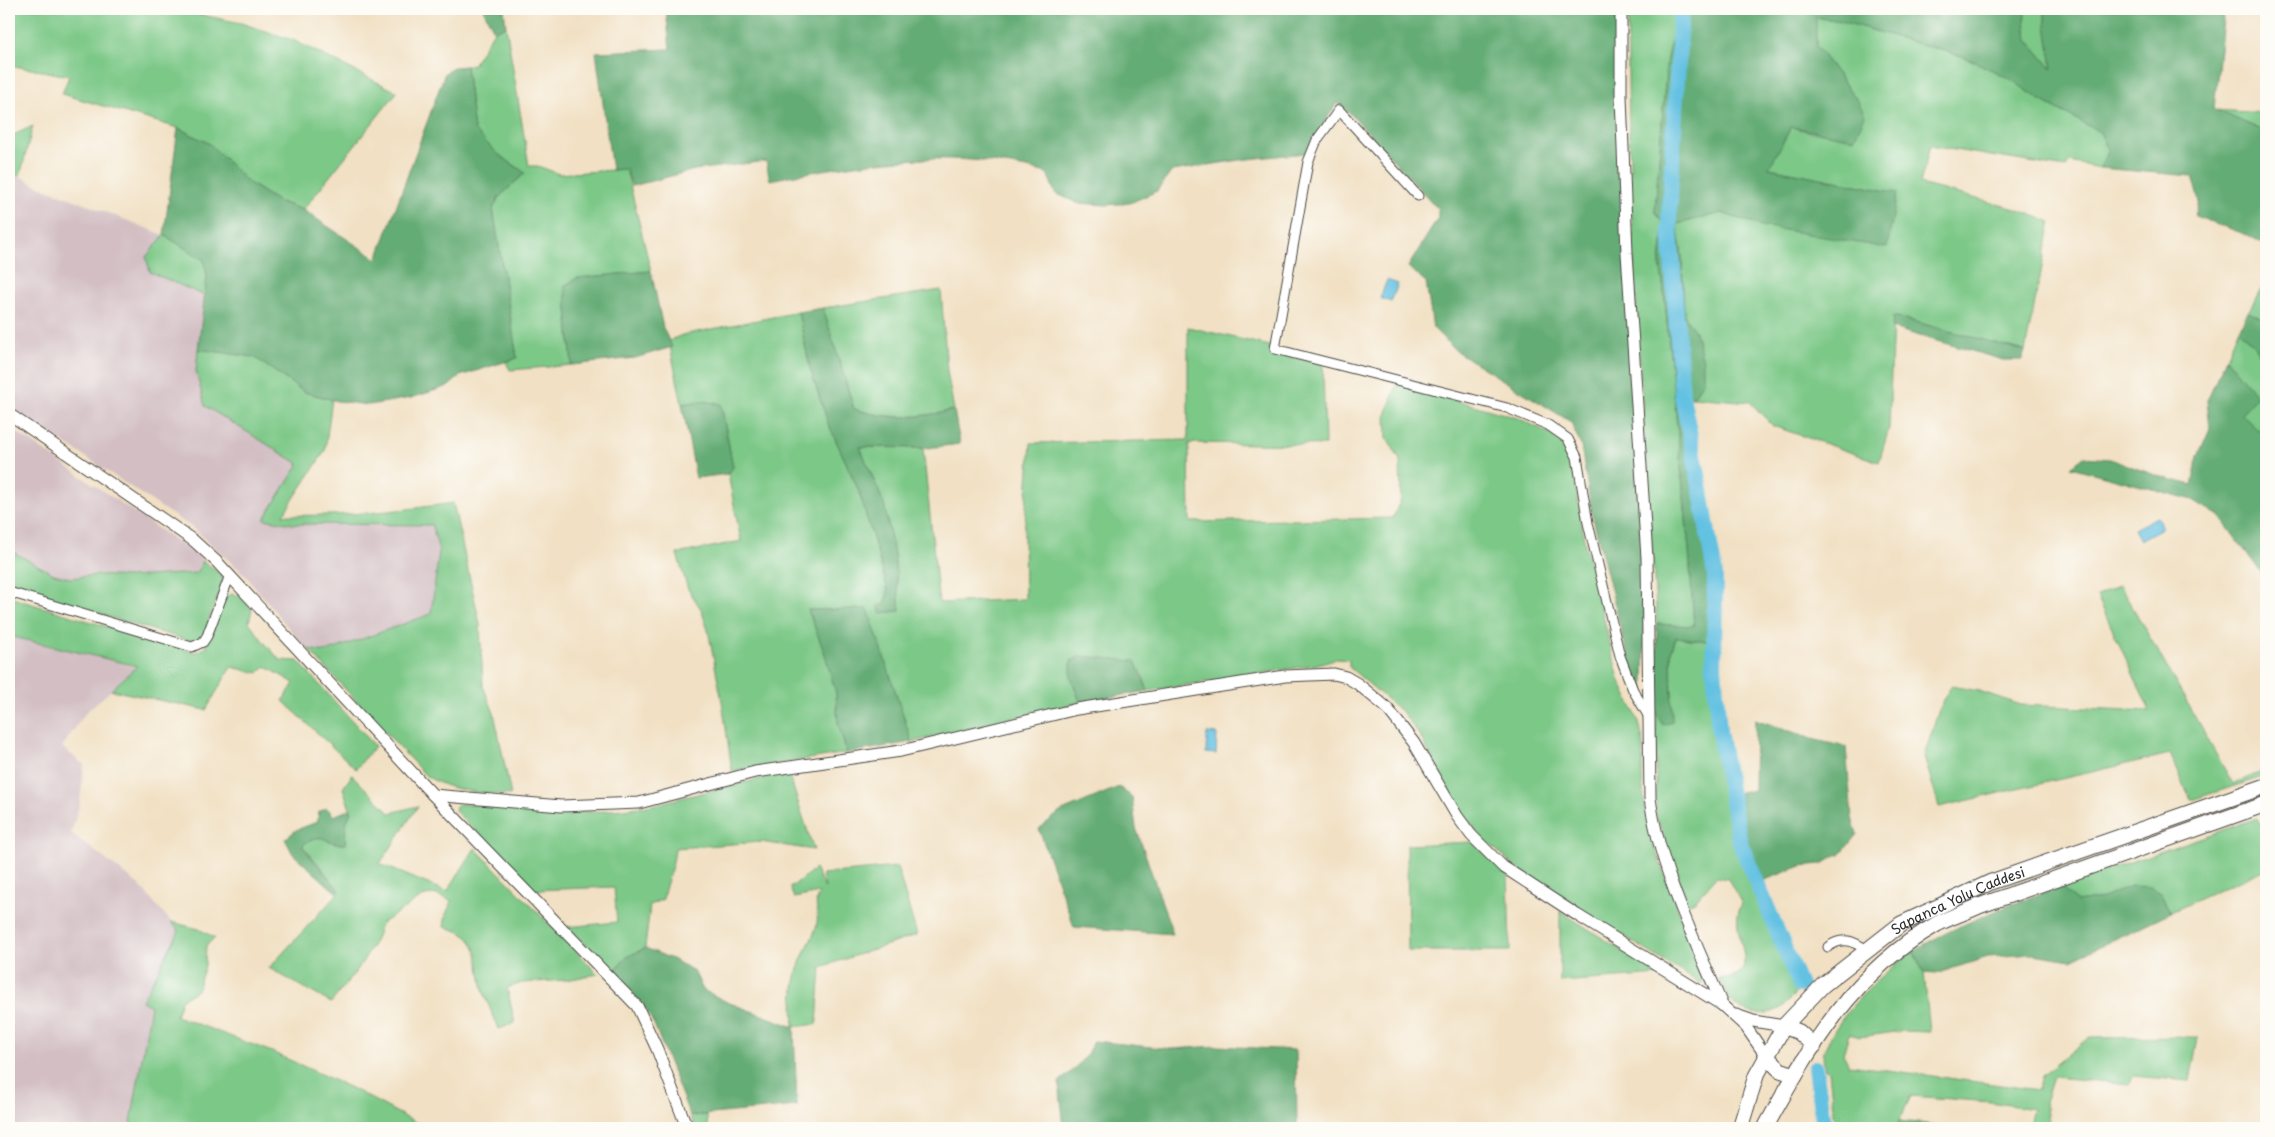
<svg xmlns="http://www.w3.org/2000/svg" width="2275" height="1137" font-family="'Playpen Sans',sans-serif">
	<rect width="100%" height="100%" fill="#fdfcf7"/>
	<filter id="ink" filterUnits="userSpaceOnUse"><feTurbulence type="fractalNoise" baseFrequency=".02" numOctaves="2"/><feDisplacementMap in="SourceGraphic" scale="10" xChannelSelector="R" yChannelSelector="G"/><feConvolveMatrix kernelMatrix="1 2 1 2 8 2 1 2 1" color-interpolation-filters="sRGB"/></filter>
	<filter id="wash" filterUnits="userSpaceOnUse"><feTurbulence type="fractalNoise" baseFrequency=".0096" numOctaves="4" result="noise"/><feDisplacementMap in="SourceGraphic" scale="20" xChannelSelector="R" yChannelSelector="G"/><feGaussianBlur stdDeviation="1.12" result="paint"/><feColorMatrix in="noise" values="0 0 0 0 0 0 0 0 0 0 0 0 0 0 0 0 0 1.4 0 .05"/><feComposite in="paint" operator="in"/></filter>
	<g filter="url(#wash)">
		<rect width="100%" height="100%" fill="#f1e0c3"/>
		<g fill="#d2bec3">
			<polygon points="9,170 34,184 164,235 146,257 150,272 205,296 196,371 205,406 300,464 264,519 293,524 432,525 439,551 431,614 326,652 308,649 301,643 246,576 194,529 9,406"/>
			<polygon points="9,427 200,557 203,561 197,573 129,577 99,575 70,578 54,574 9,550"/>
			<polygon points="9,636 138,667 86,712 62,747 84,765 80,802 71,833 139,885 179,931 142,1000 151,1006 130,1128 9,1128 9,701 12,693 9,692"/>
		</g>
		<g fill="#7bc887" stroke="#537a59">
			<polygon points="9,9 172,9 241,23 293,40 397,92 303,210 277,201 249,183 210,144 178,128 62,94 69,76 9,65"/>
			<path d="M1628,9H1676L1677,18L1667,58L1655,211L1664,225L1660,264L1664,290L1689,550L1694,627L1657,624C1644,419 1626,214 1628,9Z"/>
			<polygon points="2024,9 2044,9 2053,70 2027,39"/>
			<polygon points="1815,17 1841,21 1965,57 2009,78 2039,99 2100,132 2108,150 2100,168 2069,162 2066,168 1930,146 1920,184 2016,209 2051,222 2025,351 1893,316 1889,428 1879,462 1773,426 1750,402 1693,397 1703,381 1695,332 1684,315 1682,257 1677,224 1721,213 1762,226 1897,193 1769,168 1791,127 1815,133 1858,101 1816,46"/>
			<polygon points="506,26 529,166 538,166 559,174 626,169 651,271 577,278 565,285 572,365 510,370 506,362 517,358 493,209 499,197 525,173 498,154 474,130 466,66 473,65 494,31"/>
			<polygon points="2214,110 2266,113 2266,132"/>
			<polygon points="33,126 20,176 9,170 9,137"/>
			<polygon points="164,235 204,260 207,276 205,296 150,272 146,257"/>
			<polygon points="2266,281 2266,320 2248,312"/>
			<path d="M941,290L947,371L954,410C916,418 891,420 854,409L823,308Z"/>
			<polygon points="798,312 810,368 828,423 858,489 877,551 888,591 885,605 879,606 880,613 900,611 894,555 884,504 860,447 923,448 939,603 1025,599 1024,534 1031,443 1188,440 1188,327 1270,346 1269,351 1323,364 1325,445 1189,443 1190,522 1393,518 1401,499 1400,460 1387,438 1386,415 1397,383 1518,418 1549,433 1564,446 1572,463 1585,545 1619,679 1639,722 1643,741 1642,778 1646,818 1656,852 1705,980 1703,982 1700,983 1676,969 1519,870 1479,835 1458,806 1420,736 1403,713 1349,667 1349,660 1335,659 1314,665 1148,691 1141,671 1071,677 1080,702 912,742 868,609 808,610 825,654 836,693 838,724 847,753 732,771 722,701 708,630 701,609 688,589 677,554 741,541 728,474 733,467 721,404 702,401 682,404 669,341 682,335"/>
			<polygon points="2238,330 2253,344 2266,366 2266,423 2258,431 2242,415 2226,358"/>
			<path d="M198,349L254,357L304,392L332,399L325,451L283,515C341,517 397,511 453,503L480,624L483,686L494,713L511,795C481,793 452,792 426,776L308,649L326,652L431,614L439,551L432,525L293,524L264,519L299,464L205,406L196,371Z"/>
			<polygon points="9,550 54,574 70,578 99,575 129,577 197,573 203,561 221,574 223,581 204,634 199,640 193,642 9,587"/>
			<polygon points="2120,585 2233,784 2266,770 2266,776 2191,800 2170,754 1939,807 1924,756 1939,710 1951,686 1979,691 2021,705 2150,711 2097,596"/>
			<polygon points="233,594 241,596 252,610 249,622 263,641 280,660 298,661 375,746 356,769 283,701 294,683 265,666 259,673 231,667 206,710 111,690 137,666 9,636 9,597 161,643 195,652 206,648 226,596"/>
			<path d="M1676,637L1714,642L1719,731L1740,843L1800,985C1796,990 1793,997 1789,1001C1776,1017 1747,1018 1733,1003C1727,996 1723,987 1718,979C1723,978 1730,978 1734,976C1760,966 1726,928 1742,904L1728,879L1716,877L1696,900L1688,904L1656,816V713L1663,725L1672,696L1671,652Z"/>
			<path d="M788,772L814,850L761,842L675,848C674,866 666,881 663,899L650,905L645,948L627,957L613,972L567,927L617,922L614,887L535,890L455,811L456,806L461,804L595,812L648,806Z"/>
			<path d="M352,775L390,813L418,806L380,864L447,892L475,848L598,974L566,980L522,983L507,988L515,1023L499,1029C494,1017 488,1005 484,993C475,961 485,935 444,927L446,914L452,901L434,894L422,897L382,923L375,941L360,966L331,1003L269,968L340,891L302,845C326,827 323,845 345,844L346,823L351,812L343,788Z"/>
			<polygon points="2257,818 2266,836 2266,869 2171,912 2161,893 2131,886 2103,898 2076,902 2061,886"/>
			<polygon points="1472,842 1508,874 1510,951 1408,951 1407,845"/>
			<path d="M897,867L917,935L821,967L817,1024L794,1027C793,1006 792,986 799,966C803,951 814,939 817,923C819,913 813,902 819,893L794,898L790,888L815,869L825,888L822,874Z"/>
			<polygon points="1560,911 1660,975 1560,982"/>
			<polygon points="171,922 199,929 215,938 206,945 205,966 197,990 181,1000 176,1016 272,1052 351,1088 426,1128 130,1128 151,1006 142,1001 179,931"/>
			<path d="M1913,951L1924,973L1930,1032L1902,1031L1860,1037L1849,1034L1843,1054L1849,1065L2038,1090L2042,1076L2088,1038L2198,1037L2190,1081L2133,1076L2130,1084L2053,1077L2045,1102L2049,1128H2028L2033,1109L1991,1102L1911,1096L1896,1128H1835L1829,1071L1825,1070C1824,1064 1822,1056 1824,1051C1840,1011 1880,976 1913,951Z"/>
			<polygon points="707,1115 708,1128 696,1128 690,1116"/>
		</g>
		<g fill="#64ac74" stroke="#486c50">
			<polygon points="483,9 504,9 506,26 494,31"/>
			<path d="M666,9H1616L1645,612L1644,694L1640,691L1630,665L1592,514L1581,446L1571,422L1456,351L1433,328L1426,282L1408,267L1438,218V209L1353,116L1337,103L1305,153L1239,160L1172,171L1157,191L1130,203L1106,205L1077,203L1055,193L1047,173C952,147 864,161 770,180L766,161L695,170L632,186L626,169L612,170L596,52L670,49Z"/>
			<polygon points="1676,9 2024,9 2027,39 2052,69 2044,9 2224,9 2214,109 2266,132 2266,246 2250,236 2195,216 2199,201 2192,176 2100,168 2108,150 2100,132 2039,99 2009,78 1965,57 1841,21 1816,17 1816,46 1858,101 1865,116 1854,139 1791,127 1769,168 1897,193 1887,248 1762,226 1721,213 1677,224 1682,257 1684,315 1695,332 1703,360 1703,381 1693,397 1682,397 1715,575 1714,642 1676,637 1671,652 1672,722 1663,725 1656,713 1657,624 1694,626 1689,550 1664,290 1660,264 1664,225 1655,211 1667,58 1677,18"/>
			<polygon points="466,66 474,130 498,154 525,173 499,197 493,209 517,358 460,376 449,386 411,398 369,405 337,401 304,392 254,357 198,349 207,276 204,260 164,235 178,128 210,144 249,183 277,201 303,210 377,259 445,73 455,67"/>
			<polygon points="651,271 663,328 672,347 635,358 572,365 565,286 577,278"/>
			<path d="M823,308L854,409C891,421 917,418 954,410L960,444L927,448L860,447L884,504L894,555L900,611L880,613L879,605H885L888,591L877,551L858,489L828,423L810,368L798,312Z"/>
			<polygon points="2248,312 2266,320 2266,366 2253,344 2238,330"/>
			<polygon points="1893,316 2025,351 2022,360 2003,360 1892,328"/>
			<polygon points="2226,358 2256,395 2242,415 2258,430 2266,423 2266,579 2219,516 2193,500 2071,467 2084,457 2110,459 2158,476 2192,485 2198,456 2210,428 2207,400"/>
			<polygon points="702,401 721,404 733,467 728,474 696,478 682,404"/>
			<polygon points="868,609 912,742 847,753 838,724 836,693 825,654 808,610"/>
			<polygon points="1081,656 1135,661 1148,691 1080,702 1071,677 1071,661"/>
			<polygon points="1755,719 1816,740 1846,747 1852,818 1857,834 1841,854 1821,864 1801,866 1757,883 1740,843 1731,795 1754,790"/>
			<polygon points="1119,787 1132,797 1136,828 1173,934 1074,927 1039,829 1060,812"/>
			<path d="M327,808L334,816L350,809L351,812L346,823L345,844C324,845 323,828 302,846L340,891L338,894L293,854L285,839L296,830L317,822L319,812Z"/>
			<path d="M2061,886L2076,902L2103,898L2131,886L2150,887L2161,893L2171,912L2071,960L2033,954L1988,957L1935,974L1924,973L1913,951C1960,923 2010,905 2061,886Z"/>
			<polygon points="645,948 672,959 694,971 703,990 727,1002 794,1027 797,1106 690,1116 654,1024 643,1005 613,972 627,957"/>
			<path d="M1093,1041L1172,1049L1217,1046L1296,1050L1297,1128H1064L1059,1082C1073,1070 1087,1059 1093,1041Z"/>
			<polygon points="1899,1121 1965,1128 1896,1128"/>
		</g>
		<g fill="#64c1e2" stroke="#487686">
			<polygon points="1387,280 1398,284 1391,302 1380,298"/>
			<polygon points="2157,517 2162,528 2140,540 2134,529"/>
			<polygon points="1207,733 1217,734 1216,754 1206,753"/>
		</g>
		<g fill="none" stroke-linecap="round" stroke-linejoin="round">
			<g stroke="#64c1e2" stroke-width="16">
				<polyline points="1681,9 1669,216 1682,396 1700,485 1715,575 1714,668 1719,731 1740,843 1800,985"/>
				<polyline points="1815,1068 1824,1128"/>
			</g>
		</g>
	</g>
	<g filter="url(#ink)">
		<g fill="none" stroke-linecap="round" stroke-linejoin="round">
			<g stroke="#494642" stroke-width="11">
				<g id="minor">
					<polyline points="1418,196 1339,110 1317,140 1308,162 1275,349 1507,408 1548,425 1568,439 1577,457 1588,523 1620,656 1633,690 1649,717"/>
					<polyline points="9,592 192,647 203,642 207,636 230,575"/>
					<path d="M1828,947C1843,936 1853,941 1867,950"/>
				</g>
			</g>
			<g stroke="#494642" stroke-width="13">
				<g id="tertiary">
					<path d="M1621,9V96L1627,253L1647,558L1650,798C1659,868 1695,940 1722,1005"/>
					<polyline points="9,414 174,527 194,541 217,562 433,795 637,1006 657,1049 684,1120 689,1128"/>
					<polyline points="433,795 561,806 639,803 755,772 901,751 1077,709 1285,676 1334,674 1346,677 1358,684 1387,708 1414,743 1457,816 1471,835 1502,866 1577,915 1722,1005 1746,1027 1766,1056"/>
					<polyline points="1736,1015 1753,1021 1784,1026"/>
				</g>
			</g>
			<g stroke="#494642" stroke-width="17">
				<g id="trunk">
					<polyline points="1784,1026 1799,1032 1814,1046"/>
					<polyline points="1766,1056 1780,1070 1795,1075"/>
					<path id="s1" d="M1740,1128L1756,1076L1784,1026L1823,985L1901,924L1991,882L2266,786"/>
					<path d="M1765,1128C1810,1046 1853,972 1937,924C1951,917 1966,912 1979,906L2266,804"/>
				</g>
			</g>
			<use href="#minor" stroke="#fff" stroke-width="9"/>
			<use href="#tertiary" stroke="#fff" stroke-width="11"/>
			<use href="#trunk" stroke="#fff" stroke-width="15"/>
		</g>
	</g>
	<g text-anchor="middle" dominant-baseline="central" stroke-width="4" stroke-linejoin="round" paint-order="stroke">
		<g font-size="14" fill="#2b2b2b" stroke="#fdfcf7">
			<text stroke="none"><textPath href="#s1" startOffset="329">Sapanca Yolu Caddesi</textPath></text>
		</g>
	</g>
	<rect width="2275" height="1137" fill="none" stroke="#fdfcf7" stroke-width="30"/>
</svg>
